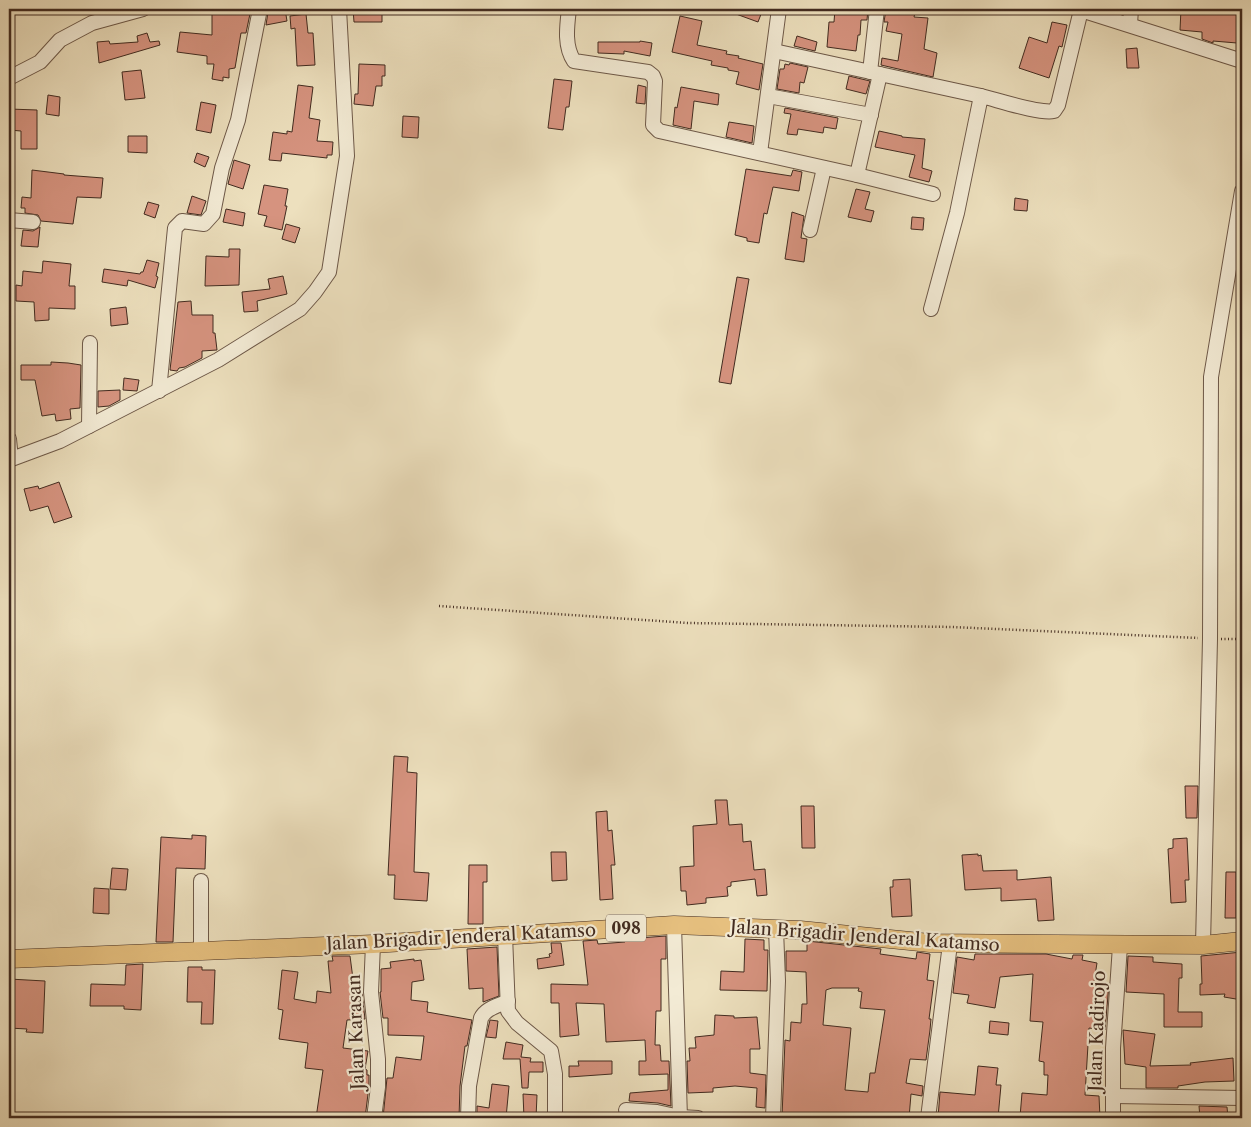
<svg xmlns="http://www.w3.org/2000/svg" width="1251" height="1127" font-family="'Libre Caslon Text',serif">
	<rect width="100%" height="100%" fill="#ede0be"/>
	<filter id="stains"><feTurbulence type="fractalNoise" baseFrequency=".004" numOctaves="4"/><feColorMatrix values="0 0 0 0 .2 0 0 0 0 .09 0 0 0 0 .02 0 0 0 .5 -.17"/></filter>
	<radialGradient id="worn" r=".72"><stop offset=".6" stop-color="#630" stop-opacity="0"/><stop offset="1" stop-color="#630" stop-opacity=".3"/></radialGradient>
	<g fill="#d6937f" stroke="#422b20" fill-rule="evenodd">
		<polygon points="212,9 251,9 246,33 241,33 235,68 229,69 229,78 223,77 223,81 212,79 214,64 207,64 207,56 177,52 180,32 212,35"/>
		<polygon points="285,9 287,21 266,25 268,12"/>
		<polygon points="353,9 382,9 382,22 354,22"/>
		<polygon points="725,9 763,9 758,22 725,10"/>
		<polygon points="835,9 868,9 867,20 861,20 860,35 858,35 856,51 827,47 829,22 834,22"/>
		<polygon points="886,9 916,9 914,17 928,18 924,49 937,53 933,77 881,65 882,58 898,61 902,34 886,31 888,22 884,22"/>
		<polygon points="1181,9 1240,9 1237,31 1239,31 1237,43 1213,41 1213,43 1202,39 1202,32 1180,30"/>
		<polygon points="306,14 308,33 313,33 315,65 297,66 295,28 291,29 290,16"/>
		<polygon points="680,16 702,21 697,45 727,51 726,54 739,56 738,58 763,64 759,90 736,84 739,72 728,70 728,68 711,65 712,61 672,52"/>
		<polygon points="1052,22 1067,25 1062,47 1059,46 1049,78 1019,68 1029,37 1047,43"/>
		<polygon points="147,33 150,42 159,41 160,45 99,63 97,42 109,41 110,44 138,42 137,36"/>
		<polygon points="797,36 817,42 815,51 794,46"/>
		<polygon points="640,41 652,43 650,56 624,51 624,54 598,53 598,42 640,42"/>
		<polygon points="1137,48 1139,68 1127,68 1126,49"/>
		<polygon points="790,63 808,67 804,83 800,82 799,93 777,89 780,69 784,69 785,64 789,65"/>
		<polygon points="359,64 385,65 385,76 382,76 382,86 376,86 373,106 354,104 355,94 358,94"/>
		<polygon points="141,70 145,98 125,100 122,72"/>
		<polygon points="849,76 870,81 866,94 846,89"/>
		<polygon points="554,79 572,81 569,107 566,107 563,130 548,128"/>
		<polygon points="298,85 313,87 309,118 320,120 317,141 333,142 332,155 327,155 327,158 282,153 281,161 269,160 273,132 287,134 287,131 292,132"/>
		<polygon points="638,85 646,87 645,104 636,103"/>
		<polygon points="681,87 719,94 718,105 694,101 691,129 673,125 675,107 677,108"/>
		<polygon points="48,95 60,97 59,116 46,114"/>
		<polygon points="201,102 216,105 211,133 196,130"/>
		<polygon points="785,108 838,118 836,129 824,127 823,133 798,129 797,135 787,134 791,114 784,113"/>
		<polygon points="9,109 37,110 37,149 21,149 21,131 9,130"/>
		<polygon points="403,116 419,117 418,138 402,137"/>
		<polygon points="729,122 754,126 752,143 726,137"/>
		<polygon points="879,131 902,136 902,137 925,139 922,168 932,171 929,182 909,177 915,155 875,147"/>
		<polygon points="128,136 147,136 147,153 128,152"/>
		<polygon points="197,153 209,157 205,167 194,162"/>
		<polygon points="234,160 250,165 243,189 228,184"/>
		<polygon points="746,169 791,176 793,170 802,172 799,191 773,187 767,214 764,213 759,243 747,241 747,238 735,235"/>
		<polygon points="32,170 64,174 64,175 103,178 101,198 77,197 73,224 41,221 38,215 25,213 25,208 21,208 22,197 31,198"/>
		<polygon points="264,185 288,189 285,206 287,206 282,230 264,226 267,216 258,214"/>
		<polygon points="856,189 870,192 865,209 874,211 871,222 848,217"/>
		<polygon points="192,196 206,201 201,215 187,213"/>
		<polygon points="1015,198 1028,200 1027,211 1014,210"/>
		<polygon points="148,202 159,205 155,218 144,214"/>
		<polygon points="226,209 245,213 243,226 223,222"/>
		<polygon points="792,212 804,216 801,238 807,239 804,262 785,259"/>
		<polygon points="912,217 924,218 923,230 911,229"/>
		<polygon points="286,224 300,228 295,243 282,239"/>
		<polygon points="40,227 38,247 21,246 23,230 33,231"/>
		<polygon points="229,249 240,249 239,285 205,286 206,256 229,257"/>
		<polygon points="147,260 159,263 156,276 158,277 155,288 128,280 127,286 102,282 104,269 140,274 141,272 143,272"/>
		<polygon points="43,261 71,264 69,286 75,286 75,309 49,308 49,320 35,321 34,302 16,301 16,285 22,286 23,271 42,273"/>
		<polygon points="283,276 287,294 257,301 258,311 244,312 242,292 270,289 268,279"/>
		<polygon points="737,277 749,279 731,384 719,382"/>
		<polygon points="191,301 192,315 213,315 213,333 215,333 217,350 202,351 202,358 185,367 179,368 177,371 170,370 178,302"/>
		<polygon points="126,307 128,324 111,326 110,309"/>
		<polygon points="51,362 68,363 81,365 80,408 70,409 71,419 56,421 55,414 42,416 35,380 21,380 21,365 51,365"/>
		<polygon points="124,378 139,380 137,391 123,390"/>
		<polygon points="120,390 120,400 109,406 98,407 98,391"/>
		<polygon points="59,482 72,517 54,523 48,506 30,511 24,489 38,486 39,489"/>
		<polygon points="394,756 408,757 407,772 417,773 414,872 429,873 427,901 394,899 395,875 388,875"/>
		<polygon points="1185,786 1198,786 1197,818 1186,818"/>
		<polygon points="715,800 727,800 729,825 742,824 743,842 751,841 754,870 765,869 767,895 757,896 755,879 731,882 731,886 727,887 728,896 706,898 706,903 687,905 686,891 681,891 680,867 694,866 693,826 717,824"/>
		<polygon points="801,806 814,806 815,848 802,848"/>
		<polygon points="607,811 608,831 612,830 613,843 615,865 611,865 613,899 600,900 596,812"/>
		<polygon points="192,835 206,836 205,869 176,868 173,942 156,942 161,837 192,839"/>
		<polygon points="1187,838 1189,880 1185,880 1186,902 1171,903 1168,849 1173,848 1173,839"/>
		<polygon points="551,852 566,852 567,880 552,881"/>
		<polygon points="978,854 978,856 981,855 983,871 1017,870 1017,880 1051,877 1054,920 1038,921 1036,899 1001,901 1001,888 965,890 962,855"/>
		<polygon points="469,865 487,865 487,882 483,882 483,924 468,924"/>
		<polygon points="112,868 128,869 126,890 110,889"/>
		<polygon points="1226,872 1236,872 1236,918 1225,918"/>
		<polygon points="910,879 912,916 892,917 890,887 893,887 893,880"/>
		<polygon points="94,888 109,889 109,914 93,913"/>
		<polygon points="666,936 666,959 661,959 661,1011 656,1011 655,1045 660,1045 661,1061 669,1061 671,1106 658,1103 629,1101 630,1093 668,1090 668,1074 639,1075 639,1061 646,1061 645,1040 606,1042 604,1004 576,1003 579,1035 560,1037 559,1003 551,1003 551,984 588,985 583,941 597,940 598,944 625,942 625,939"/>
		<polygon points="745,939 764,940 764,950 768,950 767,991 720,990 721,971 744,972"/>
		<path d="M807,941L881,949L880,954L916,959L917,952L930,954L927,980L934,981L929,1019H931L930,1030L926,1060L910,1059L906,1083L923,1086L922,1096L911,1094L909,1118H877L842,1115L841,1118L782,1117L785,1040L790,1041L791,1022L801,1023L802,1004H807L806,972L786,971V951H807ZM832,988H859L858,991L862,992L860,1008L885,1010L875,1073H870L868,1092L845,1090L851,1028L823,1025L826,990Z"/>
		<polygon points="551,943 561,943 564,965 538,969 537,959 550,957 549,954 552,953"/>
		<polygon points="497,947 499,996 483,1002 483,988 469,989 467,949"/>
		<polygon points="1242,952 1242,1000 1224,997 1225,994 1200,995 1200,984 1202,984 1201,956"/>
		<polygon points="975,954 1046,954 1072,959 1073,955 1083,955 1082,960 1097,963 1094,982 1109,984 1105,1030 1089,1028 1085,1095 1099,1096 1100,1118 1036,1118 1020,1117 1022,1093 1047,1095 1048,1075 1044,1075 1044,1062 1039,1061 1043,1022 1030,1021 1033,974 1000,977 995,1008 967,1003 969,995 953,993 957,957 974,960"/>
		<polygon points="332,956 350,956 355,994 362,993 365,1019 347,1020 343,1048 368,1051 365,1069 367,1070 367,1075 369,1075 369,1086 365,1118 316,1118 323,1070 305,1068 308,1043 279,1039 283,1010 278,1009 282,970 298,972 294,999 316,1003 317,991 331,993 328,961 333,961"/>
		<polygon points="1128,956 1153,957 1153,962 1182,964 1182,978 1179,978 1178,1012 1202,1012 1202,1027 1164,1027 1164,994 1126,992"/>
		<polygon points="414,959 414,961 421,960 424,980 412,982 411,1000 428,1002 427,1012 472,1020 467,1046 465,1046 460,1086 459,1118 403,1118 390,1117 390,1118 383,1118 387,1078 393,1078 396,1057 421,1060 424,1036 388,1035 388,1018 383,1018 380,992 381,992 381,969 391,968 390,962"/>
		<polygon points="143,964 141,1010 124,1009 124,1006 90,1006 91,984 125,985 126,965"/>
		<polygon points="188,967 202,967 202,970 215,970 213,1024 201,1024 202,1002 187,1002"/>
		<polygon points="9,979 45,981 43,1033 26,1032 27,1029 9,1028"/>
		<polygon points="715,1015 734,1016 734,1018 757,1017 760,1049 750,1049 750,1073 766,1075 765,1108 756,1107 757,1088 735,1086 713,1088 713,1092 688,1093 687,1061 690,1061 689,1048 696,1048 695,1037 714,1035"/>
		<polygon points="490,1020 498,1021 496,1038 486,1037"/>
		<polygon points="990,1021 1009,1023 1008,1035 989,1033"/>
		<polygon points="1123,1030 1155,1034 1150,1066 1191,1065 1190,1063 1233,1058 1234,1081 1205,1082 1178,1086 1178,1088 1146,1088 1146,1067 1125,1064"/>
		<polygon points="506,1042 523,1045 521,1057 531,1058 530,1062 543,1062 543,1072 529,1072 528,1088 522,1088 520,1059 503,1059"/>
		<polygon points="578,1061 612,1061 612,1074 569,1077 569,1066 579,1066"/>
		<polygon points="978,1066 998,1068 996,1085 1001,1085 998,1118 938,1118 940,1092 975,1095"/>
		<polygon points="492,1084 509,1086 506,1118 477,1118 477,1106 489,1108"/>
		<polygon points="523,1094 537,1095 536,1118 524,1118"/>
		<polygon points="1199,1106 1227,1107 1228,1118 1200,1118"/>
	</g>
	<g fill="none" stroke-linecap="round" stroke-linejoin="round">
		<g stroke="#6d5848" stroke-width="16">
			<g id="minor">
				<path d="M569,9C567,26 564,46 574,61L648,72L653,76L655,81L653,125L659,131L857,175L880,74"/>
				<polyline points="1078,9 1242,61"/>
				<polyline points="1130,24 1131,9"/>
				<polyline points="774,51 981,96"/>
				<polyline points="870,72 877,9"/>
				<polyline points="9,78 40,62 60,40 92,23 143,9"/>
				<polyline points="768,96 871,115"/>
				<polyline points="760,153 779,9"/>
				<polyline points="857,175 933,194"/>
				<polyline points="9,220 33,222"/>
				<polyline points="810,230 824,168"/>
				<path d="M931,309L957,213L981,96C998,100 1039,114 1054,111L1058,105L1081,10"/>
				<polyline points="159,391 175,228 182,221 204,224 213,214 222,168 238,120 260,9"/>
				<polyline points="89,426 90,343"/>
				<polyline points="9,439 11,459"/>
				<polyline points="9,460 60,441 218,360 300,309 315,292 329,272 347,156 339,9"/>
				<polyline points="674,925 680,1118"/>
				<polyline points="505,935 508,1011 517,1023 551,1051 555,1074 555,1118"/>
				<polyline points="373,944 371,992 378,1059 378,1087 374,1118"/>
				<polyline points="1203,945 1210,639 1211,377 1242,191"/>
				<polyline points="201,951 201,881"/>
				<polyline points="1114,1096 1242,1098"/>
				<polyline points="626,1110 657,1112 680,1117 698,1118"/>
				<path d="M468,1118L469,1086L481,1018C486,1008 498,1006 508,1001"/>
				<polyline points="773,1118 778,981 776,929"/>
				<polyline points="928,1118 950,944"/>
				<polyline points="1113,1118 1113,1048 1120,946"/>
			</g>
		</g>
		<g stroke="#422b20" stroke-width="19">
			<polyline id="major" points="9,959 373,944 674,925 800,930 930,943 1203,945 1242,941"/>
		</g>
		<g stroke="#422b20" stroke-width="2.5" stroke-dasharray="1 2.5" stroke-linecap="butt">
			<polyline points="439,606 688,623 952,627 1198,638"/>
			<polyline points="1221,639 1242,639"/>
		</g>
		<use href="#minor" stroke="#f3ebd5" stroke-width="14"/>
		<use href="#major" stroke="#e6c07f" stroke-width="18"/>
	</g>
	<g text-anchor="middle" dominant-baseline="central" stroke-width="4.5" stroke-linejoin="round" paint-order="stroke">
		<rect fill="#f3ebd5" stroke="#776556" stroke-width="1" x="606" y="914.5" width="40" height="27" rx="4"/>
		<g font-size="16" font-weight="bold" fill="#422b20">
			<text x="626" y="928">098</text>
		</g>
		<g font-size="18" fill="#422b20" stroke="#f3ebd5">
			<text transform="translate(865 936) rotate(4)">Jalan Brigadir Jenderal Katamso</text>
			<text transform="translate(461 937) rotate(-3)">Jalan Brigadir Jenderal Katamso</text>
			<text transform="translate(1097 1031) rotate(-88)">Jalan Kadirojo</text>
			<text transform="translate(356 1032) rotate(-92)">Jalan Karasan</text>
		</g>
	</g>
	<rect width="1251" height="1127" fill="none" stroke="#ede0be" stroke-width="30"/>
	<rect x="10" y="10" width="1231" height="1107" fill="none" stroke="#422b20" stroke-width="2.5"/>
	<rect x="15" y="15" width="1221" height="1097" fill="none" stroke="#422b20"/>
	<rect width="100%" height="100%" filter="url(#stains)"/>
	<rect width="100%" height="100%" fill="url(#worn)"/>
</svg>
